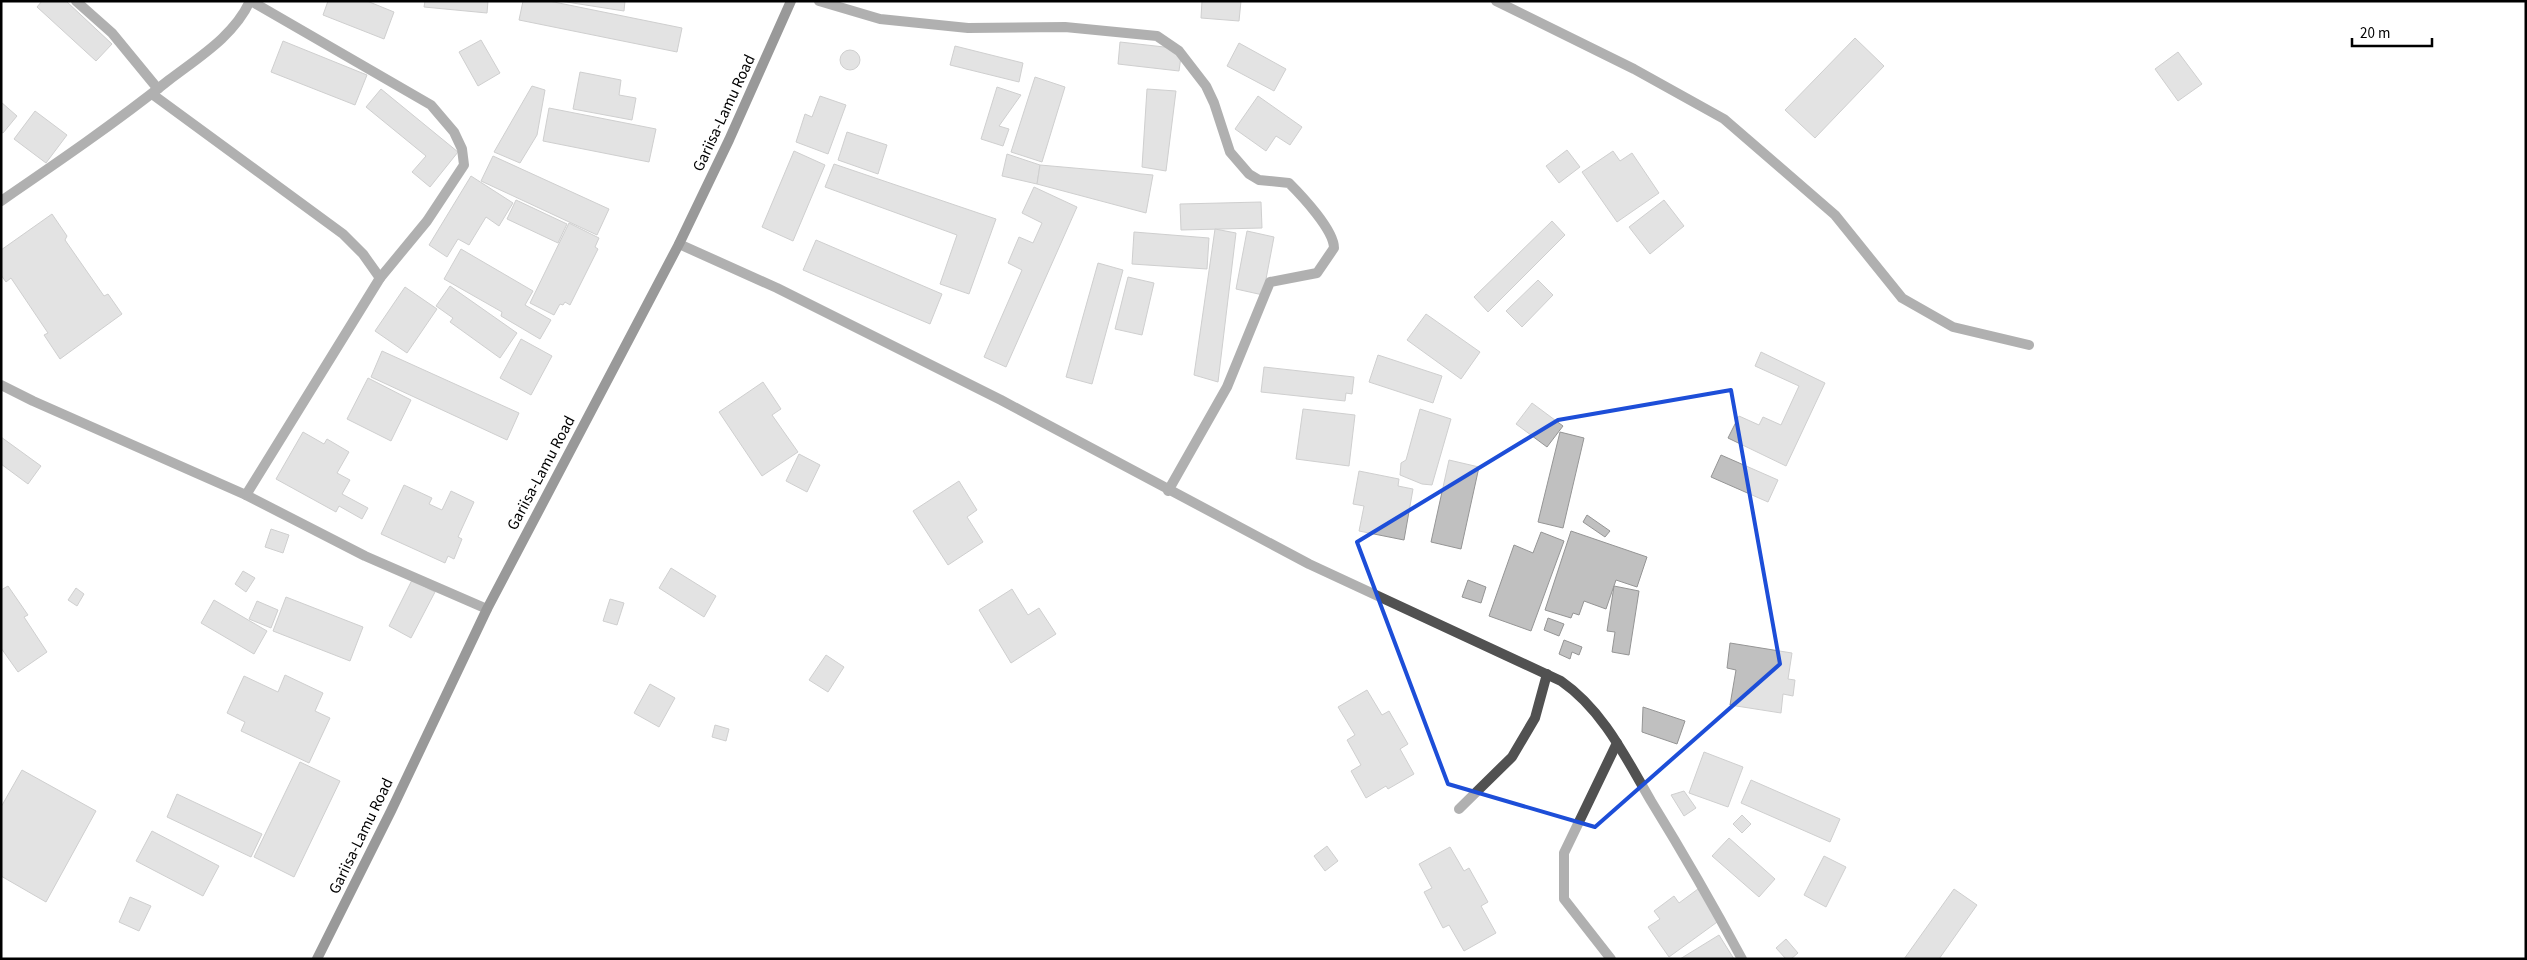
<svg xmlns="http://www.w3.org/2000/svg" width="2527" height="960" font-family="'Source Sans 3',sans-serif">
	<rect width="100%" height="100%" fill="#fff"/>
	<g fill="#c0c0c0" stroke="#959595">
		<polygon points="42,1 66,1 112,44 96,61 37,7"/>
		<polygon points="328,1 367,1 394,12 384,39 323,15"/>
		<polygon points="425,1 488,1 487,13 424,7"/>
		<polygon points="523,1 549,1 682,28 677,52 519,20"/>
		<polygon points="560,1 625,1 624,11"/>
		<polygon points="1202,1 1241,1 1239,21 1201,18"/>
		<polygon points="1855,38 1884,66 1815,138 1785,110"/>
		<polygon points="481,40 500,73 478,86 459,52"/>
		<polygon points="283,41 367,75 355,105 271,72"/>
		<polygon points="1120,42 1182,49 1179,71 1118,64"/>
		<polygon points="1239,43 1286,69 1274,91 1227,66"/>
		<polygon points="955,46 1023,63 1019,82 950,65"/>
		<circle cx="850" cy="60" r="10"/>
		<polygon points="2178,52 2202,84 2178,101 2155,69"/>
		<polygon points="580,72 621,80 619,95 636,98 632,120 573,109"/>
		<polygon points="1035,77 1065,87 1042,162 1011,152"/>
		<polygon points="532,86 545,90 537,135 520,163 494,152"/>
		<polygon points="997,87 1021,95 999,126 1009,129 1003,146 981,139"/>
		<polygon points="381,89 458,152 430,187 412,172 426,156 366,107"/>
		<polygon points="1147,89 1176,91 1166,171 1142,167"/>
		<polygon points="820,96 846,105 828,154 796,142 805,114 812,117"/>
		<polygon points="1258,96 1302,127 1290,145 1276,136 1266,151 1235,129"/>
		<polygon points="1,102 17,116 3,133 1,132"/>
		<polygon points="549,108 656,129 649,162 543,141"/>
		<polygon points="35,111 67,135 46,163 14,139"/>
		<polygon points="847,132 887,145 878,174 838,160"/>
		<polygon points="1567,150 1580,167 1559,183 1546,166"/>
		<polygon points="794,151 825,165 793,241 762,227"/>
		<polygon points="1613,151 1620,161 1632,153 1659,193 1617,222 1582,172"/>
		<polygon points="1007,154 1040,165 1037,184 1002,176"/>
		<polygon points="493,156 609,209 597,235 481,181"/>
		<polygon points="834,164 996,219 969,294 940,284 957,235 825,187"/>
		<polygon points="1040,165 1153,175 1146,213 1037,184"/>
		<polygon points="471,176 513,203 499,226 486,217 469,245 458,239 447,257 429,245"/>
		<polygon points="1034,187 1077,207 1006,367 984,357 1022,270 1008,263 1019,237 1033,243 1042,223 1022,213"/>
		<polygon points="516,200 567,224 558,243 507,219"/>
		<polygon points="1664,200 1684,226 1650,254 1629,227"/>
		<polygon points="1261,202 1262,228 1181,230 1180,204"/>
		<polygon points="52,214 67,236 65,240 104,296 108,294 122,314 60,359 44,335 48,333 11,278 6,282 1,275 1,250"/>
		<polygon points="1552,221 1565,235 1488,312 1474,297"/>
		<polygon points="569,223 599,238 595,247 598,249 570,305 565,302 563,305 560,304 554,315 530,303"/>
		<polygon points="1215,229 1236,233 1218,382 1194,375"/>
		<polygon points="1247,231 1274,237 1263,295 1236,289"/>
		<polygon points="1134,232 1209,238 1207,269 1132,264"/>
		<polygon points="816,240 942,294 930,324 803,270"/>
		<polygon points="461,249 533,291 525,305 551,320 540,339 501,316 502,312 444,279"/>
		<polygon points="1098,263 1123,270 1092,384 1066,377"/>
		<polygon points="1128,277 1154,283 1142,335 1115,329"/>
		<polygon points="1538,280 1553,295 1522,327 1506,311"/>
		<polygon points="450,286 517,333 500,358 450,322 453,318 436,306"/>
		<polygon points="405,287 437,309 407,353 375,331"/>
		<polygon points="1426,314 1480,352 1461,379 1407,340"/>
		<polygon points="521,339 552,356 531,395 500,378"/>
		<polygon points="382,351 519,413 507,440 371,377"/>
		<polygon points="1761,352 1825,383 1786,466 1728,438 1739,416 1759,425 1763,417 1781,425 1799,386 1755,366"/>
		<polygon points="1378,355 1442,376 1433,403 1369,382"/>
		<polygon points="1264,367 1354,377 1352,394 1346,393 1345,401 1261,392"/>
		<polygon points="368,378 411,400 391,441 347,419"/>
		<polygon points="763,382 781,409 772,415 798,452 762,476 719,412"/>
		<polygon points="1532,403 1563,426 1547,447 1516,424"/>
		<polygon points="1303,409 1355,415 1349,466 1296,459"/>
		<polygon points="1420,409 1451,419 1432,485 1422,484 1400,475 1401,463 1406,460"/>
		<polygon points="303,432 324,444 327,439 349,452 337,473 350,480 342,494 368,508 362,519 339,506 336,512 276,479"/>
		<polygon points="1560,432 1584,438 1563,528 1538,522"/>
		<polygon points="1,437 41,466 28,484 1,464"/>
		<polygon points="799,454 820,465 807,492 786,481"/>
		<polygon points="1721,455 1778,480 1768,502 1711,477"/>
		<polygon points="1449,460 1479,467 1461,549 1431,542"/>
		<polygon points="1359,471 1399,479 1398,486 1413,489 1404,540 1359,531 1364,506 1353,504"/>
		<polygon points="959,481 977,510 967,517 983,542 948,565 913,511"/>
		<polygon points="404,485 432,498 429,504 442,510 451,491 474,502 458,537 462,539 454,559 448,556 445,563 381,534"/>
		<polygon points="1587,515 1610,531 1605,537 1583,522"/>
		<polygon points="271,529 289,535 283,553 265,547"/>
		<polygon points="1571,531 1647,557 1637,587 1616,580 1606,609 1584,601 1579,615 1573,613 1571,618 1545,610"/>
		<polygon points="1541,532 1564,541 1531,631 1489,616 1514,545 1533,553"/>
		<polygon points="671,568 716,596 704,617 659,588"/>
		<polygon points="243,571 255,578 246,592 235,584"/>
		<polygon points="412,580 435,592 411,638 389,626"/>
		<polygon points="1468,580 1486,587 1481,603 1462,597"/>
		<polygon points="8,586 28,615 24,617 47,652 18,672 1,648 1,590"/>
		<polygon points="1614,586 1639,591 1629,655 1612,652 1615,632 1607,631"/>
		<polygon points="76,588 84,594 77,606 68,600"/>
		<polygon points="1012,589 1028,615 1039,608 1056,634 1011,663 979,610"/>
		<polygon points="286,597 363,627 350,661 273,631"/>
		<polygon points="610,599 624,603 617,625 603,621"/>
		<polygon points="214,600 267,631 254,654 201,623"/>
		<polygon points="257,601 278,610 271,628 249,619"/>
		<polygon points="1548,618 1564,624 1559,636 1544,630"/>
		<polygon points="1564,640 1582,647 1579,655 1572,652 1570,659 1559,654"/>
		<polygon points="1730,643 1792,653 1788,679 1795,680 1793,696 1783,694 1781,713 1730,705 1736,670 1727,668"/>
		<polygon points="826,655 844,667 828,692 809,680"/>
		<polygon points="285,675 323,693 315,711 330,718 309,763 241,731 245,722 227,713 244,676 278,692"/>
		<polygon points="650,684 675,698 659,727 634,713"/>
		<polygon points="1367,690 1382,715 1389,711 1408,744 1400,749 1414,774 1388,789 1386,786 1366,798 1351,771 1361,765 1347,740 1355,735 1338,707"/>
		<polygon points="1643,707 1685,721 1677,744 1642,732"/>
		<polygon points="715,725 729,729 726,741 712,737"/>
		<polygon points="1704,752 1743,767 1728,807 1689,793"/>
		<polygon points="300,762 340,781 294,877 254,857"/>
		<polygon points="22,770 96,811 46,902 1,876 1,807"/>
		<polygon points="1751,780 1840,819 1830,842 1741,803"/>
		<polygon points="1684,791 1696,808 1684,816 1671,795"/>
		<polygon points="177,794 262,834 251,857 167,817"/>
		<polygon points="1742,815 1751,824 1742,833 1733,824"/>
		<polygon points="152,831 219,866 203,896 136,861"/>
		<polygon points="1729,838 1775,879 1759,897 1712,856"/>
		<polygon points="1327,846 1338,861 1325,871 1314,856"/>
		<polygon points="1450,847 1464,871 1469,868 1488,902 1481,906 1496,933 1464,951 1449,925 1443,928 1424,892 1432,888 1419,864"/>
		<polygon points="1824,856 1846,867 1826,907 1804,895"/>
		<polygon points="1698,889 1720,920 1669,957 1648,927 1660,919 1654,911 1674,896 1679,903"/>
		<polygon points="1954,889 1977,905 1939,959 1904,959"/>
		<polygon points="130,897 151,906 139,931 119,922"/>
		<polygon points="1719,935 1734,959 1680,959"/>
		<polygon points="1786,939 1798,953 1791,959 1786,959 1776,948"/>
	</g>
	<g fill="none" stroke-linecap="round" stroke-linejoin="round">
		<g stroke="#515151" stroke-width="10">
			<polyline points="1496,1 1634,69 1724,119 1835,215 1902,298 1953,327 2029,345"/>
			<polyline points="1459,809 1512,757 1535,718 1547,674"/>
			<polyline points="1611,959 1564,899 1564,853 1617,743"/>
		</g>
		<g stroke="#515151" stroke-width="10">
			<polyline points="76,1 112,33 158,89"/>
			<polyline points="251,1 431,105 454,132 462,149 464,165 427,221 380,278"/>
			<path d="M819,1L880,19L968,28L1065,27L1157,36L1179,51L1206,86L1214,103L1230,152L1249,174L1259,180L1289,183C1302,196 1334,230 1334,248L1317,273L1270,282L1227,387L1168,491"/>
			<polyline points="152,94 343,234 363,254 380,278 246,495"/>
			<path d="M1,201C58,162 115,123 169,80C199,57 234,36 250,1"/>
			<path d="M679,244L777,288L1001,400L1309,564L1561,681C1603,710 1626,758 1651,801C1683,853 1713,905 1742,959"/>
			<polyline points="1,385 33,401 246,495 365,556 487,609"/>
		</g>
		<polyline stroke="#1e1e1e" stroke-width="10" points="317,959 391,811 487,609 679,244 729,140 791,1"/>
	</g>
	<path d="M0 0H2527V960H0ZM1731,390L1780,664L1595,827L1448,784L1357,542L1558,420Z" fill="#fff" fill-opacity=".55" fill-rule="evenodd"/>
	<path fill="none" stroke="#1d4ed8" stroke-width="4" stroke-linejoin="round" d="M1731,390L1780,664L1595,827L1448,784L1357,542L1558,420Z"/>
	<g text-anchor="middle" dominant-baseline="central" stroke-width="4" stroke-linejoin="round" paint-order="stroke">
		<g font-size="16" fill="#000" stroke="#fff">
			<text transform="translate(724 113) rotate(-65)">Gariisa-Lamu Road</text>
			<text transform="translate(541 473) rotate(-62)">Gariisa-Lamu Road</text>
			<text transform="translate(361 836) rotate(-64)">Gariisa-Lamu Road</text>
		</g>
	</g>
	<rect width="2527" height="960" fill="none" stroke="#000000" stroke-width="5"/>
	<path d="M2352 38v8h80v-8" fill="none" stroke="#000000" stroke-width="2.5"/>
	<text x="2360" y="38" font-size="15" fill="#000000" stroke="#ffffff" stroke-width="4" paint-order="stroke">20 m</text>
</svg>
